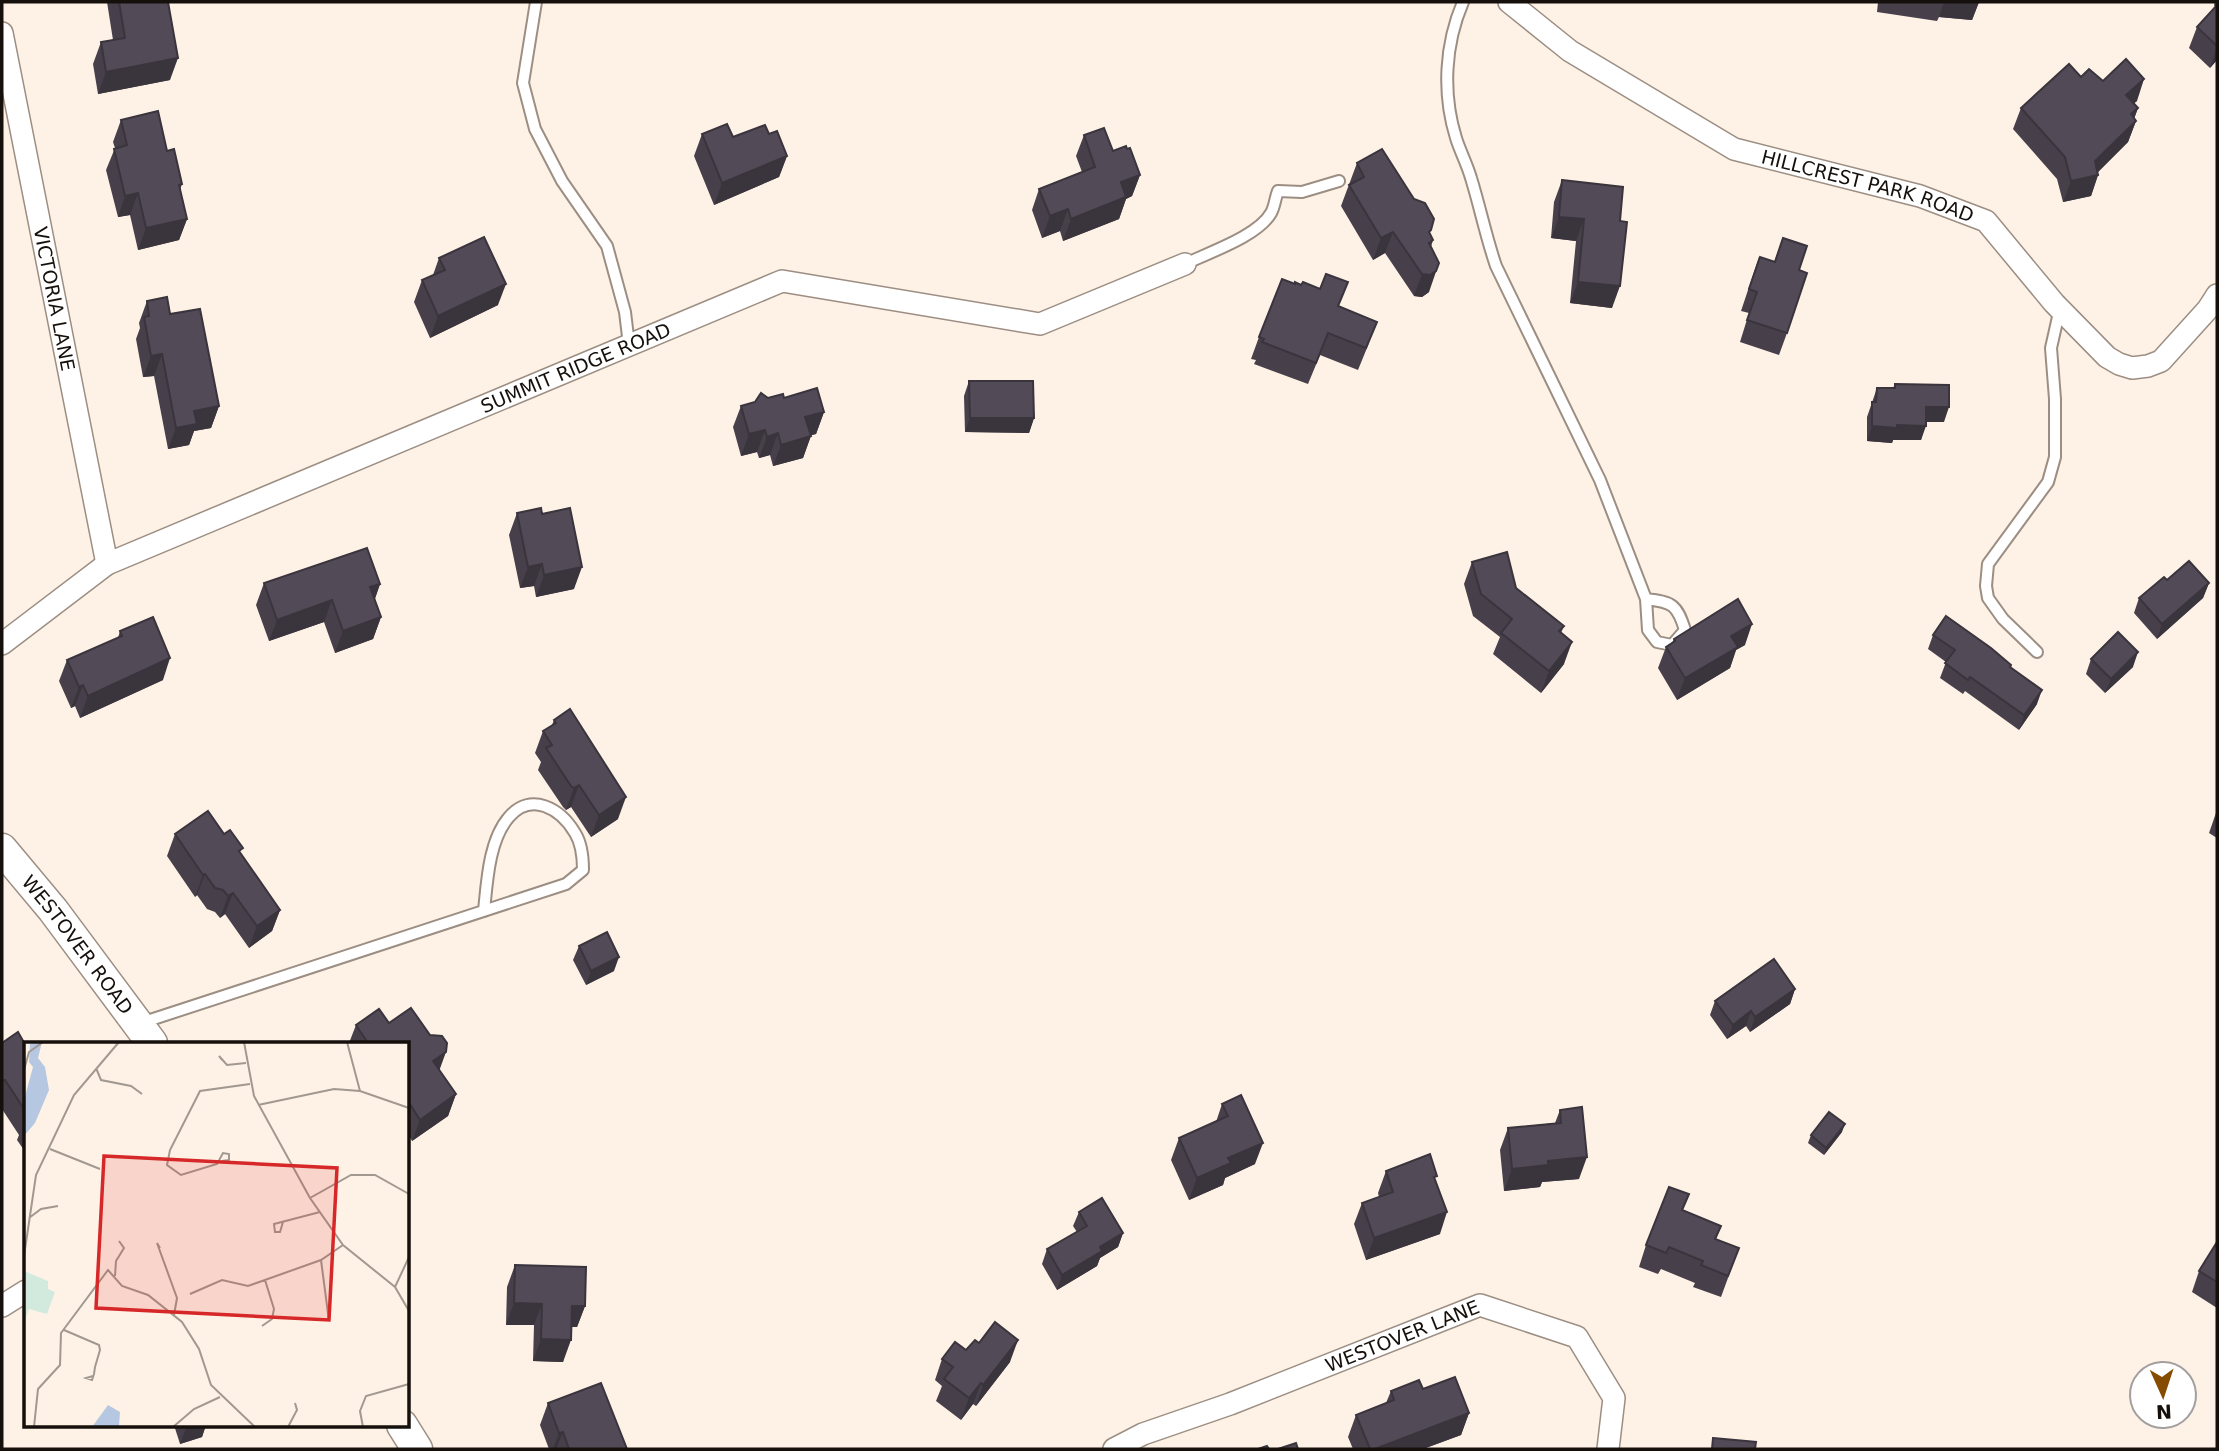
<svg xmlns="http://www.w3.org/2000/svg" width="2219" height="1451" font-family="'DejaVu Sans',sans-serif">
	<rect width="100%" height="100%" fill="#fef2e7"/>
	<g fill="none" stroke-linecap="round" stroke-linejoin="round">
		<g stroke="#9c8e82" stroke-width="14">
			<g id="lane">
				<polyline points="536,2 523,83 535,129 562,181 607,246 625,312 629,345"/>
				<path d="M1463,2C1445,44 1442,93 1456,138C1460,151 1467,164 1471,178C1480,207 1486,237 1496,266L1600,480L1646,599L1648,630L1657,642L1672,645L1685,630C1677,604 1672,602 1646,599"/>
				<path d="M1185,264C1210,252 1258,236 1271,213C1275,206 1275,198 1278,191L1302,192L1339,181"/>
				<polyline points="2037,652 2003,619 1988,598 1986,586 1988,564 2048,482 2055,457 2055,399 2051,348 2060,308"/>
				<path d="M141,1023L566,884L583,870C583,857 582,844 575,833C561,809 531,791 509,817C489,840 487,881 484,911"/>
			</g>
		</g>
		<g stroke="#9c8e82" stroke-width="24">
			<g id="street">
				<path id="s1" d="M1509,2L1570,51L1734,149L1920,196L1986,221L2054,303L2107,357L2119,364L2132,368L2148,366L2161,361L2208,309L2217,295"/>
				<path id="s2" d="M2,33L107,564"/>
				<path id="s3" d="M2,644L107,564L782,281L1040,324L1185,264"/>
				<polyline points="2,1306 26,1291"/>
				<path id="s4" d="M1114,1449L1143,1434L1230,1404L1480,1305L1577,1337L1614,1398L1608,1449"/>
			</g>
		</g>
		<g stroke="#9c8e82" stroke-width="33">
			<g id="secondary">
				<path id="s5" d="M2,849L53,910L152,1043"/>
				<polyline points="402,1425 417,1449"/>
			</g>
		</g>
		<use href="#lane" stroke="#fff" stroke-width="10"/>
		<use href="#street" stroke="#fff" stroke-width="21"/>
		<use href="#secondary" stroke="#fff" stroke-width="30"/>
	</g>
	<g fill="#47404b">
		<polygon points="107,2 168,2 170,80 98,94 93,64 101,42 113,40"/>
		<polygon points="1878,2 1979,2 1972,20 1939,17 1937,21 1877,12"/>
		<polygon points="2215,2 2217,2 2217,60 2210,68 2189,48 2197,27 2215,7 2214,5"/>
		<polygon points="2081,77 2103,81 2137,101 2133,103 2138,108 2134,119 2136,121 2128,142 2098,172 2098,175 2091,196 2063,202 2057,179 2013,129 2021,108"/>
		<polygon points="121,120 167,151 182,184 180,190 187,219 179,240 138,250 130,215 118,217 106,170 115,148 113,142"/>
		<polygon points="702,134 733,137 769,134 787,156 779,177 714,205 694,156"/>
		<polygon points="1084,135 1113,151 1140,175 1132,196 1126,199 1119,219 1063,241 1060,231 1042,238 1032,210 1039,189 1082,172 1076,156"/>
		<polygon points="1357,163 1430,234 1433,240 1431,247 1429,292 1422,297 1414,296 1385,253 1373,260 1341,206"/>
		<polygon points="1562,180 1623,187 1612,308 1570,303 1576,241 1551,238 1554,202"/>
		<polygon points="1783,238 1799,270 1787,333 1779,355 1740,342 1749,313 1741,311 1759,257 1774,262"/>
		<polygon points="439,258 498,305 430,338 414,302 422,280 433,275"/>
		<polygon points="147,301 170,314 219,406 211,428 194,431 189,445 168,449 154,376 143,377 136,339 140,328 139,323"/>
		<polygon points="1339,307 1369,343 1358,370 1320,355 1308,384 1254,364 1256,360 1251,359 1259,337"/>
		<polygon points="969,381 1034,418 1029,433 965,432 964,396"/>
		<polygon points="1895,384 1944,422 1926,422 1921,440 1893,440 1892,443 1867,441 1867,417 1877,388 1893,388"/>
		<polygon points="768,398 784,398 824,412 816,434 811,435 803,458 773,466 770,455 759,458 757,452 741,456 733,427 741,406"/>
		<polygon points="517,513 542,514 574,589 536,597 534,586 520,588 509,535"/>
		<polygon points="1472,562 1516,588 1564,626 1561,633 1564,664 1541,693 1493,654 1500,637 1473,616 1464,584"/>
		<polygon points="2167,580 2209,583 2203,598 2157,639 2134,613 2139,598"/>
		<polygon points="264,583 380,584 375,599 381,617 373,639 335,653 324,622 269,641 256,605"/>
		<polygon points="120,631 163,680 80,718 75,706 71,708 59,681 67,660 118,638"/>
		<polygon points="1933,635 2010,667 2037,704 2019,730 1965,691 1963,694 1940,678 1946,662 1928,649"/>
		<polygon points="1674,639 1745,645 1736,650 1730,668 1677,700 1658,668 1666,647 1672,643"/>
		<polygon points="2091,659 2133,667 2105,693 2086,674"/>
		<polygon points="554,720 618,819 591,837 571,807 566,810 563,807 538,770 541,762 535,753 543,731 552,725"/>
		<polygon points="2217,810 2217,838 2209,833"/>
		<polygon points="175,834 224,834 241,854 280,910 272,931 249,948 225,914 220,918 215,912 207,909 197,895 195,897 167,856"/>
		<polygon points="579,946 614,971 586,985 573,960"/>
		<polygon points="1795,989 1790,1004 1750,1032 1746,1026 1727,1039 1710,1015 1715,1001"/>
		<polygon points="389,1023 439,1070 456,1094 448,1116 412,1141 408,1134 408,1043 349,1043 356,1025"/>
		<polygon points="2,1043 26,1046 26,1153 17,1140 19,1135 2,1109"/>
		<polygon points="1222,1104 1255,1164 1225,1178 1223,1185 1189,1200 1171,1160 1179,1138 1216,1122"/>
		<polygon points="1560,1110 1579,1179 1542,1182 1540,1187 1504,1191 1500,1150 1508,1128 1555,1123"/>
		<polygon points="1842,1132 1824,1155 1808,1143 1811,1135"/>
		<polygon points="1386,1171 1436,1180 1440,1234 1366,1260 1354,1224 1362,1203 1379,1197 1378,1193"/>
		<polygon points="1683,1210 1721,1226 1716,1239 1739,1248 1721,1297 1693,1287 1695,1283 1661,1269 1658,1274 1639,1267 1646,1245"/>
		<polygon points="1079,1212 1123,1233 1118,1247 1100,1258 1097,1266 1057,1290 1042,1264 1047,1249 1077,1232 1073,1226"/>
		<polygon points="2217,1242 2217,1308 2192,1292 2199,1271"/>
		<polygon points="515,1265 585,1306 577,1327 572,1327 563,1362 533,1361 534,1325 506,1325 507,1287"/>
		<polygon points="979,1343 1010,1362 976,1406 973,1404 961,1420 936,1401 942,1386 935,1380 942,1359 966,1350"/>
		<polygon points="1391,1391 1469,1413 1461,1435 1423,1449 1353,1449 1348,1437 1356,1415 1386,1403"/>
		<polygon points="548,1403 627,1449 549,1449 540,1425"/>
		<polygon points="174,1425 206,1425 202,1437 180,1444"/>
	</g>
	<g fill="#3a343d">
		<polygon points="1944,2 1979,2 1972,20 1939,17"/>
		<polygon points="2217,48 2217,60 2210,68"/>
		<polygon points="178,58 170,80 98,94 106,72"/>
		<polygon points="2144,79 2137,101 2118,117 2126,95"/>
		<polygon points="2138,108 2132,124 2136,121 2128,142 2094,176 2098,175 2091,196 2063,202 2071,181 2095,161 2131,114"/>
		<polygon points="787,156 779,177 714,205 722,183"/>
		<polygon points="1140,175 1132,196 1126,199 1119,219 1063,241 1071,219 1121,182"/>
		<polygon points="138,193 130,215 118,217 125,196"/>
		<polygon points="1068,209 1060,231 1042,238 1050,216"/>
		<polygon points="1559,217 1584,219 1576,241 1551,238"/>
		<polygon points="187,219 179,240 138,250 146,228"/>
		<polygon points="1393,232 1385,253 1373,260 1381,238"/>
		<polygon points="1439,263 1429,292 1422,297 1414,296 1422,274"/>
		<polygon points="1578,282 1620,286 1612,308 1570,303"/>
		<polygon points="506,284 498,305 430,338 438,316"/>
		<polygon points="162,354 154,376 143,377 151,356"/>
		<polygon points="219,406 211,428 194,431 189,445 168,449 176,428 194,411"/>
		<polygon points="1926,407 1949,407 1944,422 1921,422"/>
		<polygon points="824,412 816,434 797,439 805,417"/>
		<polygon points="970,418 1034,418 1029,433 965,432"/>
		<polygon points="1897,425 1926,426 1921,440 1893,440 1892,443 1867,441 1872,426"/>
		<polygon points="765,430 757,452 741,456 749,434"/>
		<polygon points="778,433 770,455 759,458 767,437"/>
		<polygon points="811,436 803,458 773,466 781,445"/>
		<polygon points="542,564 534,586 520,588 528,567"/>
		<polygon points="582,567 574,589 536,597 544,575"/>
		<polygon points="2209,583 2203,598 2157,639 2162,624"/>
		<polygon points="380,584 372,606 370,587"/>
		<polygon points="332,600 324,622 269,641 277,620"/>
		<polygon points="381,617 373,639 335,653 343,631"/>
		<polygon points="1752,624 1745,645 1736,650 1730,668 1677,700 1685,678 1731,636"/>
		<polygon points="1572,642 1564,664 1541,693 1549,671"/>
		<polygon points="2138,652 2133,667 2105,693 2111,679"/>
		<polygon points="170,658 163,680 80,718 88,696"/>
		<polygon points="83,685 75,706 71,708 79,687"/>
		<polygon points="2042,690 2037,704 2019,730 2024,715"/>
		<polygon points="579,785 571,807 566,810 574,788"/>
		<polygon points="626,797 618,819 591,837 599,815"/>
		<polygon points="205,874 197,895 195,897 203,875"/>
		<polygon points="233,893 225,914 220,918 228,896"/>
		<polygon points="280,910 272,931 249,948 257,926"/>
		<polygon points="619,957 614,971 586,985 591,971"/>
		<polygon points="1795,989 1790,1004 1750,1032 1755,1017"/>
		<polygon points="1751,1011 1746,1026 1727,1039 1733,1025"/>
		<polygon points="446,1052 438,1074 433,1061"/>
		<polygon points="456,1094 448,1116 412,1141 420,1120"/>
		<polygon points="1845,1124 1842,1132 1824,1155 1826,1148"/>
		<polygon points="1263,1143 1255,1164 1225,1178 1223,1185 1189,1200 1197,1178 1228,1158"/>
		<polygon points="1587,1157 1579,1179 1542,1182 1540,1187 1504,1191 1512,1169 1548,1161"/>
		<polygon points="1447,1212 1440,1234 1366,1260 1374,1238"/>
		<polygon points="1123,1233 1118,1247 1100,1258 1097,1266 1057,1290 1062,1275 1100,1247"/>
		<polygon points="514,1303 542,1304 534,1325 506,1325"/>
		<polygon points="572,1306 585,1306 577,1327 564,1327"/>
		<polygon points="541,1339 571,1340 563,1362 533,1361"/>
		<polygon points="1018,1340 1010,1362 976,1406 983,1385"/>
		<polygon points="981,1383 973,1404 961,1420 969,1398"/>
		<polygon points="1469,1413 1461,1435 1423,1449 1375,1449"/>
		<polygon points="187,1425 206,1425 202,1437 180,1444"/>
		<polygon points="563,1432 556,1449 553,1449 559,1433"/>
	</g>
	<g fill="#534a57" stroke="#3a343d" stroke-width="2">
		<polygon points="119,2 168,2 178,58 106,72 101,42 125,38"/>
		<polygon points="2217,5 2217,46 2197,27"/>
		<polygon points="2126,59 2144,79 2126,95 2138,108 2131,114 2136,121 2095,161 2098,175 2071,181 2065,157 2021,108 2069,64 2081,77 2089,69 2103,81"/>
		<polygon points="158,111 167,151 174,149 182,184 179,185 187,219 146,228 138,193 125,196 114,149 127,145 121,120"/>
		<polygon points="727,124 733,137 765,125 769,134 777,131 787,156 722,183 702,134"/>
		<polygon points="1104,128 1113,151 1126,146 1127,149 1130,148 1140,175 1121,182 1126,197 1071,219 1068,209 1050,216 1039,189 1095,167 1084,135"/>
		<polygon points="1382,149 1414,199 1425,203 1434,219 1431,230 1429,232 1433,240 1429,243 1439,263 1436,271 1430,275 1422,274 1393,232 1381,238 1349,185 1364,177 1357,163"/>
		<polygon points="1562,180 1623,187 1620,221 1627,222 1620,286 1578,282 1584,219 1559,217"/>
		<polygon points="484,237 506,284 438,316 422,280 445,270 439,258"/>
		<polygon points="1783,238 1807,246 1799,270 1807,273 1787,333 1747,320 1757,292 1749,289 1760,257 1775,262"/>
		<polygon points="1326,274 1348,282 1338,306 1377,322 1366,348 1328,333 1316,363 1262,342 1264,339 1259,337 1282,279 1295,284 1295,282 1301,285 1303,282 1320,289"/>
		<polygon points="167,297 170,314 200,309 219,406 194,411 197,424 176,428 162,354 151,356 144,317 149,316 147,301"/>
		<polygon points="969,381 1033,381 1034,418 970,418"/>
		<polygon points="1895,384 1949,385 1949,407 1926,407 1926,426 1897,425 1897,428 1872,426 1872,402 1876,402 1877,388 1895,388"/>
		<polygon points="817,388 824,412 805,417 811,436 781,445 778,433 767,437 765,430 749,434 741,406 755,402 761,393 768,398 783,394 784,398"/>
		<polygon points="541,508 542,514 570,508 582,567 544,575 542,564 528,567 517,513"/>
		<polygon points="367,548 380,584 370,587 381,617 343,631 332,600 277,620 264,583"/>
		<polygon points="1507,552 1516,588 1564,626 1559,631 1572,642 1549,671 1501,633 1512,619 1481,594 1472,562"/>
		<polygon points="2189,561 2209,583 2162,624 2139,598 2164,577 2167,580"/>
		<polygon points="1738,599 1752,624 1731,636 1738,647 1685,678 1666,647 1675,641 1674,639"/>
		<polygon points="1946,616 1991,648 2011,665 2010,667 2042,690 2024,715 1970,677 1968,680 1945,663 1955,650 1933,635"/>
		<polygon points="153,617 170,658 88,696 83,685 79,687 67,660 122,636 120,631"/>
		<polygon points="2118,632 2138,652 2111,679 2091,659"/>
		<polygon points="570,709 626,797 599,815 579,785 574,788 571,786 546,748 552,745 543,731 556,723 554,720"/>
		<polygon points="208,811 224,834 230,830 243,848 239,851 280,910 257,926 233,893 228,896 223,890 215,888 205,874 203,875 175,834"/>
		<polygon points="607,932 619,957 591,971 579,946"/>
		<polygon points="1774,959 1795,989 1755,1017 1751,1011 1733,1025 1715,1001"/>
		<polygon points="411,1008 430,1035 442,1036 447,1043 446,1052 433,1061 456,1094 420,1120 408,1101 408,1043 368,1043 356,1025 379,1009 389,1023"/>
		<polygon points="18,1032 26,1046 26,1112 5,1080 2,1081 2,1043"/>
		<polygon points="1241,1095 1263,1143 1228,1158 1231,1163 1197,1178 1179,1138 1228,1116 1222,1104"/>
		<polygon points="1582,1107 1587,1157 1548,1161 1548,1165 1512,1169 1508,1128 1561,1123 1560,1110"/>
		<polygon points="1829,1112 1845,1124 1826,1148 1811,1135"/>
		<polygon points="1430,1154 1437,1176 1434,1177 1447,1212 1374,1238 1362,1203 1393,1192 1386,1171"/>
		<polygon points="1669,1187 1689,1194 1682,1210 1721,1226 1715,1239 1739,1248 1728,1276 1701,1265 1703,1261 1669,1247 1666,1253 1646,1245"/>
		<polygon points="1102,1198 1123,1233 1100,1247 1102,1251 1062,1275 1047,1249 1087,1226 1079,1212"/>
		<polygon points="2217,1242 2217,1282 2199,1271"/>
		<polygon points="515,1265 586,1267 585,1306 572,1306 571,1340 541,1339 542,1304 514,1303"/>
		<polygon points="995,1322 1018,1340 983,1385 981,1383 969,1398 944,1379 953,1367 942,1359 955,1342 966,1350 975,1340 979,1343"/>
		<polygon points="1455,1377 1469,1413 1375,1449 1370,1449 1356,1415 1394,1400 1391,1391 1419,1380 1423,1389"/>
		<polygon points="601,1383 627,1449 569,1449 563,1432 559,1433 548,1403"/>
		<polygon points="1713,1438 1756,1442 1755,1449 1712,1449"/>
		<polygon points="1296,1443 1298,1449 1278,1449"/>
		<polygon points="1267,1446 1269,1449 1258,1449"/>
	</g>
	<g text-anchor="middle" dominant-baseline="central" stroke-width="7" stroke-linejoin="round" paint-order="stroke">
		<g font-size="19" fill="#16100c" stroke="#fff">
			<text stroke="none"><textPath href="#s1" startOffset="408">HILLCREST PARK ROAD</textPath></text>
			<text stroke="none"><textPath href="#s2" startOffset="271">VICTORIA LANE</textPath></text>
			<text stroke="none"><textPath href="#s3" startOffset="640">SUMMIT RIDGE ROAD</textPath></text>
			<text stroke="none"><textPath href="#s5" startOffset="122">WESTOVER ROAD</textPath></text>
			<text stroke="none"><textPath href="#s4" startOffset="310">WESTOVER LANE</textPath></text>
		</g>
	</g>
	<g transform="translate(24 1042)">
		<rect width="385" height="385" fill="#fef2e7"/>
		<path d="M0,229L24,239V247L31,250L23,272L5,267L0,280Z" fill="#d2eade"/>
		<path d="M18,0L14,16L21,25L25,48L11,81L0,94V58L9,25L5,20L6,2ZM84,363L96,370L95,384L68,385Z" fill="#b6c8e1"/>
		<path fill="none" stroke="#a1988f" stroke-width="2" d="M220,0L230,54L286,156L319,203L371,245L385,269M323,0L336,49M198,18L195,14L203,23L222,21M72,26L77,38L107,44L118,52M0,28L5,10L19,0M234,63L310,47L336,49L385,66M26,107L76,127M198,119L205,118V112L199,111L193,122L157,133L143,123L146,108L176,49L226,42M286,156L327,133H351L385,152M5,176L17,167L34,164M259,180L256,190H251L250,182L296,170M136,206L133,201L153,256L150,273M0,214L12,133L50,53L95,0M297,218L305,279M91,234L92,219L100,206L95,199M371,245L385,215M166,252L198,238L224,244L297,218L319,203M238,284L248,277L250,267L241,238M40,288L75,303L76,308L71,325L70,332L68,338L62,336L69,334M10,385L14,347L36,323L37,291L84,228L98,244L124,253L158,280L175,307L187,343L231,385M149,385L170,367L196,355M264,385L273,368L271,361M339,385L336,369L342,354L385,342"/>
		<path fill="#d62828" fill-opacity="0.15" stroke="#d62828" stroke-width="3.5" d="M80,114L313,126L305,278L72,266Z"/>
		<rect width="385" height="385" fill="none" stroke="#16100c" stroke-width="3.5"/>
	</g>
	<rect width="2219" height="1451" fill="none" stroke="#16100c" stroke-width="7"/>
	<g transform="translate(2163 1395) rotate(177)"><circle r="33" fill="#ffffff" stroke="#a29f9e" stroke-width="2"/>
	<path d="M0-5L12 26L0 18L-12 26Z" fill="#854c00"/>
	<text y="-10" font-size="19" font-weight="bold" text-anchor="middle" fill="#16100c">N</text>
	</g>
</svg>
